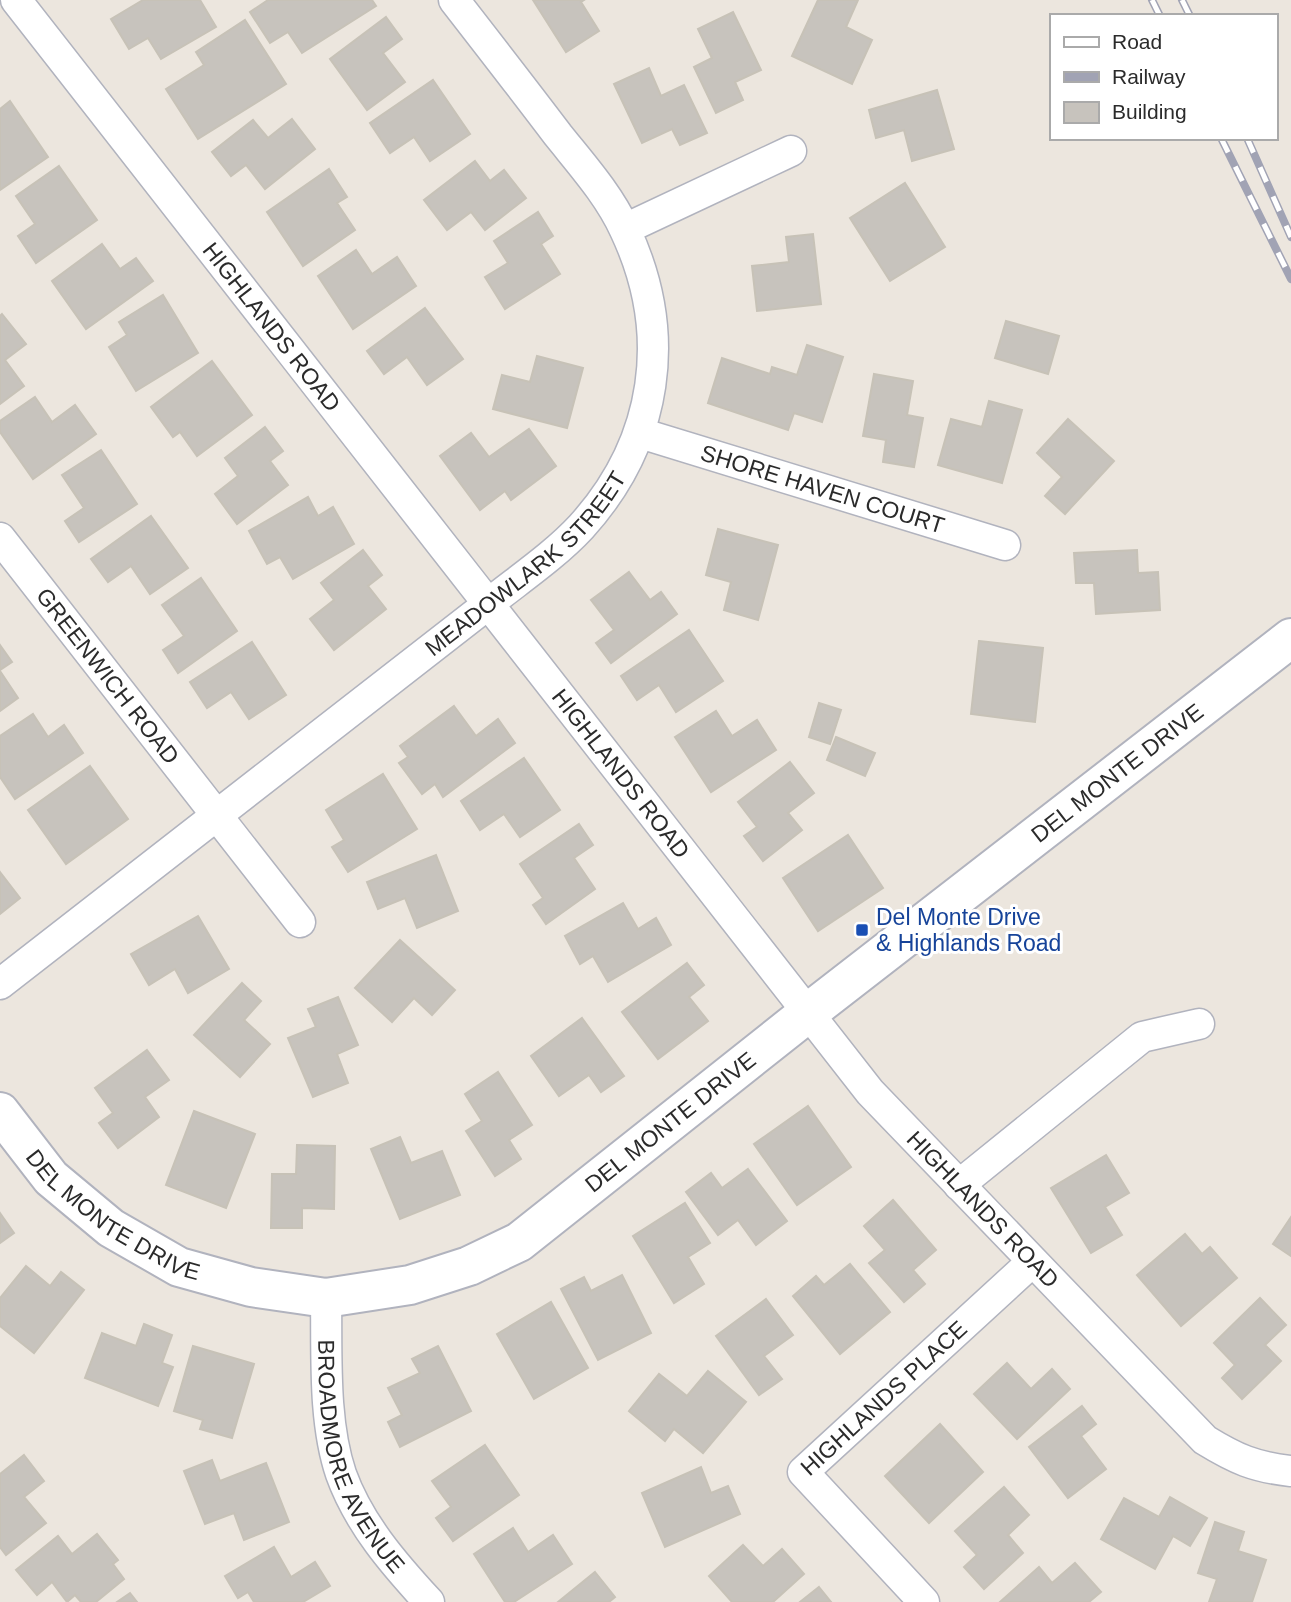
<svg xmlns="http://www.w3.org/2000/svg" width="1291" height="1602" font-family="Helvetica,sans-serif">
	<rect width="100%" height="100%" fill="#ece6de"/>
	<g fill="#c7c3bd" stroke="#c7c2b7" stroke-width="2">
		<polygon points="143,0 200,0 216,27 161,59 148,38 129,49 111,19"/>
		<polygon points="268,0 372,0 376,6 302,53 288,32 270,43 250,12"/>
		<polygon points="533,0 584,0 581,2 599,31 566,52"/>
		<polygon points="818,0 858,0 846,27 872,40 852,84 792,56"/>
		<polygon points="733,12 761,70 735,82 743,100 716,113 694,67 712,58 698,29"/>
		<polygon points="386,17 402,39 383,53 405,82 367,110 330,59"/>
		<polygon points="245,20 286,84 198,139 166,89 204,65 196,52"/>
		<polygon points="649,68 661,96 684,85 707,133 680,145 672,129 642,143 614,84"/>
		<polygon points="433,80 470,134 430,161 414,137 390,153 370,123"/>
		<polygon points="937,90 954,149 912,161 904,130 876,138 869,110"/>
		<polygon points="10,101 48,157 0,190 0,109"/>
		<polygon points="292,119 315,149 265,189 246,165 231,176 212,152 253,120 268,138"/>
		<polygon points="475,161 490,181 504,170 526,198 485,230 471,212 447,230 424,200"/>
		<polygon points="59,166 97,220 36,263 18,236 35,224 16,196"/>
		<polygon points="329,169 347,197 337,203 355,230 303,266 267,212"/>
		<polygon points="905,183 945,247 890,281 850,218"/>
		<polygon points="538,212 553,236 541,244 560,274 505,309 485,277 508,263 494,241"/>
		<polygon points="813,234 821,304 757,311 752,266 789,262 786,237"/>
		<polygon points="102,244 120,269 136,258 153,281 86,329 52,281"/>
		<polygon points="356,250 372,274 397,257 416,286 353,329 318,276"/>
		<polygon points="163,295 198,353 136,391 109,347 127,335 119,322"/>
		<polygon points="425,308 463,359 427,385 407,357 384,374 367,351"/>
		<polygon points="2,314 26,344 5,360 24,386 0,404 0,316"/>
		<polygon points="1006,321 1059,336 1048,374 995,358"/>
		<polygon points="807,345 843,357 822,422 794,413 788,430 708,403 722,358 770,374 772,367 797,375"/>
		<polygon points="537,356 583,368 567,428 493,409 502,375 530,382"/>
		<polygon points="212,361 252,415 197,456 180,432 173,437 151,407"/>
		<polygon points="874,374 913,381 907,415 923,418 914,467 883,462 886,440 863,436"/>
		<polygon points="35,397 52,422 75,405 96,434 33,479 0,432 0,421"/>
		<polygon points="989,401 1022,410 1002,483 938,465 951,419 982,427"/>
		<polygon points="1068,419 1114,461 1065,514 1045,496 1062,477 1037,453"/>
		<polygon points="265,427 283,451 270,461 288,485 237,524 215,494 238,476 225,458"/>
		<polygon points="529,429 556,466 511,500 505,491 480,510 440,456 471,433 489,457"/>
		<polygon points="101,450 137,504 79,542 65,521 84,508 62,475"/>
		<polygon points="308,497 318,516 333,507 354,544 293,579 280,557 267,564 249,531"/>
		<polygon points="151,516 188,568 150,594 131,566 108,582 91,559"/>
		<polygon points="718,529 778,545 758,620 724,610 731,582 706,575"/>
		<polygon points="363,550 382,575 368,586 386,609 334,650 310,619 334,600 321,583"/>
		<polygon points="1137,550 1138,573 1158,572 1160,610 1096,614 1094,583 1076,583 1074,553"/>
		<polygon points="629,572 650,600 661,592 677,614 611,663 596,643 614,630 591,600"/>
		<polygon points="201,578 237,631 178,673 163,650 184,636 162,605"/>
		<polygon points="689,630 723,681 676,712 659,685 637,700 621,676"/>
		<polygon points="979,641 1043,648 1035,722 971,714"/>
		<polygon points="252,642 286,695 249,719 231,692 207,708 190,682"/>
		<polygon points="0,645 12,662 0,670"/>
		<polygon points="0,671 18,698 0,711"/>
		<polygon points="819,703 841,710 830,744 809,737"/>
		<polygon points="454,706 476,736 498,719 515,743 443,797 435,784 422,794 399,763 408,757 400,746"/>
		<polygon points="716,711 732,736 757,720 776,750 711,792 675,737"/>
		<polygon points="33,714 48,737 64,725 83,753 15,799 0,777 0,736"/>
		<polygon points="836,737 875,753 865,776 827,760"/>
		<polygon points="524,758 560,810 520,837 504,814 480,830 461,801"/>
		<polygon points="790,762 814,793 788,813 802,830 763,861 744,836 757,827 738,802"/>
		<polygon points="90,766 128,819 66,864 28,810"/>
		<polygon points="383,774 417,829 348,872 332,847 344,840 326,810"/>
		<polygon points="579,824 593,845 574,858 595,889 546,924 533,905 543,898 520,864"/>
		<polygon points="848,835 883,888 818,931 783,878"/>
		<polygon points="436,855 458,911 417,928 405,898 378,909 367,882"/>
		<polygon points="0,872 20,898 0,914"/>
		<polygon points="623,903 638,929 656,918 671,945 608,982 593,956 580,964 565,936"/>
		<polygon points="198,916 229,969 188,993 175,969 149,985 131,954"/>
		<polygon points="400,940 455,990 432,1015 414,998 392,1022 355,988"/>
		<polygon points="687,963 704,985 689,997 708,1021 658,1059 622,1012"/>
		<polygon points="242,983 261,1001 244,1020 270,1044 240,1077 194,1035"/>
		<polygon points="338,997 358,1045 337,1054 348,1083 313,1097 288,1038 316,1027 308,1009"/>
		<polygon points="582,1018 624,1076 601,1092 589,1075 559,1096 531,1056"/>
		<polygon points="147,1050 169,1080 145,1097 159,1117 118,1148 99,1123 113,1113 95,1088"/>
		<polygon points="498,1072 532,1125 509,1140 521,1159 495,1176 466,1131 482,1121 465,1094"/>
		<polygon points="808,1106 851,1167 797,1205 754,1144"/>
		<polygon points="194,1111 255,1134 226,1208 166,1185"/>
		<polygon points="400,1137 411,1163 442,1151 460,1195 400,1219 371,1149"/>
		<polygon points="297,1145 335,1146 334,1209 302,1208 302,1228 271,1228 272,1174 296,1174"/>
		<polygon points="1106,1155 1129,1193 1105,1207 1122,1235 1091,1253 1051,1188"/>
		<polygon points="748,1169 787,1221 756,1245 738,1220 718,1235 686,1192 711,1173 722,1188"/>
		<polygon points="893,1200 936,1250 913,1270 925,1284 904,1302 869,1263 885,1250 864,1226"/>
		<polygon points="685,1203 710,1243 688,1257 704,1284 674,1303 633,1236"/>
		<polygon points="0,1213 14,1233 0,1243"/>
		<polygon points="1291,1217 1291,1256 1273,1244"/>
		<polygon points="1185,1234 1202,1254 1210,1247 1237,1278 1181,1326 1137,1275"/>
		<polygon points="850,1264 890,1312 840,1354 793,1296 816,1276 824,1285"/>
		<polygon points="26,1266 50,1286 61,1272 84,1290 34,1353 0,1326 0,1298"/>
		<polygon points="622,1275 651,1333 598,1360 561,1289 584,1277 591,1291"/>
		<polygon points="1260,1298 1286,1325 1265,1345 1281,1361 1242,1399 1222,1378 1235,1365 1214,1343"/>
		<polygon points="766,1299 793,1335 764,1356 782,1379 759,1395 716,1336"/>
		<polygon points="551,1302 588,1368 534,1399 497,1334"/>
		<polygon points="144,1324 172,1335 162,1363 173,1367 158,1406 85,1378 102,1333 136,1346"/>
		<polygon points="193,1346 254,1364 232,1438 200,1429 203,1420 174,1411"/>
		<polygon points="438,1346 471,1411 400,1447 388,1422 402,1415 388,1388 420,1373 412,1359"/>
		<polygon points="1007,1363 1031,1389 1052,1369 1070,1389 1017,1439 974,1394"/>
		<polygon points="708,1371 746,1402 703,1453 674,1429 665,1441 629,1411 659,1374 687,1396"/>
		<polygon points="1082,1406 1096,1424 1081,1436 1106,1469 1068,1498 1029,1447"/>
		<polygon points="940,1424 983,1472 929,1523 885,1476"/>
		<polygon points="485,1445 519,1495 453,1541 436,1518 451,1507 432,1481"/>
		<polygon points="24,1455 44,1481 24,1497 46,1523 6,1555 0,1547 0,1474"/>
		<polygon points="212,1460 220,1481 266,1463 289,1522 244,1540 234,1513 205,1524 184,1471"/>
		<polygon points="701,1467 711,1493 728,1486 740,1514 665,1547 642,1493"/>
		<polygon points="1004,1487 1029,1515 1008,1535 1023,1553 984,1589 964,1567 977,1555 955,1531"/>
		<polygon points="1170,1497 1207,1518 1190,1546 1173,1536 1155,1569 1101,1539 1124,1498 1159,1517"/>
		<polygon points="1215,1522 1244,1532 1238,1551 1266,1560 1252,1602 1209,1602 1217,1579 1198,1573"/>
		<polygon points="513,1528 528,1552 553,1535 572,1564 514,1602 505,1602 474,1554"/>
		<polygon points="97,1534 118,1560 113,1564 124,1579 96,1602 81,1602 75,1595 67,1602 52,1582 37,1595 16,1570 58,1536 72,1554"/>
		<polygon points="743,1545 763,1566 782,1549 804,1574 773,1602 732,1602 709,1576"/>
		<polygon points="274,1547 291,1577 315,1562 330,1586 303,1602 254,1602 248,1592 238,1598 225,1576"/>
		<polygon points="1075,1563 1101,1592 1089,1602 1000,1602 1039,1567 1052,1583"/>
		<polygon points="595,1572 615,1597 609,1602 558,1602"/>
		<polygon points="819,1587 831,1602 800,1602"/>
		<polygon points="130,1593 137,1602 117,1602"/>
	</g>
	<g fill="none" stroke-linecap="round" stroke-linejoin="round">
		<g stroke="#b1b3be" stroke-width="33">
			<g id="street">
				<path id="s1" d="M16,0L870,1092L1205,1440C1236,1459 1254,1467 1291,1471"/>
				<polyline points="625,229 791,151"/>
				<path id="s2" d="M640,433L1005,545"/>
				<path id="s3" d="M0,538L300,922"/>
				<path id="s4" d="M0,984L487,605C518,580 554,556 581,527C658,442 674,334 625,230C609,195 582,165 558,135C524,90 489,45 454,0"/>
				<polyline points="959,1185 1142,1037 1199,1024"/>
				<path id="s5" d="M326,1298C327,1354 323,1421 341,1474C359,1524 394,1564 429,1602"/>
				<path id="s6" d="M924,1602L803,1472L1032,1262"/>
			</g>
		</g>
		<g stroke="#b1b3be" stroke-width="42">
			<g id="secondary">
				<path id="s7" d="M0,1112L51,1178L111,1228L179,1267L251,1287L326,1298L410,1285L469,1266L519,1242L809,1012L1291,638"/>
			</g>
		</g>
		<use href="#street" stroke="#fff" stroke-width="30"/>
		<use href="#secondary" stroke="#fff" stroke-width="38"/>
		<g stroke="#a1a3b4" stroke-width="8">
			<g id="rail">
				<polyline points="1152,0 1160,16"/>
				<polyline points="1182,0 1190,16"/>
				<polyline points="1221,138 1291,279"/>
				<polyline points="1247,138 1291,237"/>
			</g>
		</g>
		<use href="#rail" stroke="#fff" stroke-width="5" stroke-dasharray="16" stroke-linecap="butt"/>
	</g>
	<rect fill="#1a4fb4" stroke="#fff" stroke-width="2.5" x="855" y="923" width="14" height="14" rx="3.5"/>
	<g text-anchor="middle" dominant-baseline="central" stroke-width="6" stroke-linejoin="round" paint-order="stroke">
		<g font-size="23" fill="#2b2b2b" stroke="#fff">
			<text stroke="none"><textPath href="#s1" startOffset="415">HIGHLANDS ROAD</textPath></text>
			<text stroke="none"><textPath href="#s2" startOffset="191">SHORE HAVEN COURT</textPath></text>
			<text stroke="none"><textPath href="#s4" startOffset="674">MEADOWLARK STREET</textPath></text>
			<text stroke="none"><textPath href="#s3" startOffset="175">GREENWICH ROAD</textPath></text>
			<text stroke="none"><textPath href="#s1" startOffset="982">HIGHLANDS ROAD</textPath></text>
			<text stroke="none"><textPath href="#s7" startOffset="1353">DEL MONTE DRIVE</textPath></text>
			<text stroke="none"><textPath href="#s7" startOffset="786">DEL MONTE DRIVE</textPath></text>
			<text stroke="none"><textPath href="#s1" startOffset="1549">HIGHLANDS ROAD</textPath></text>
			<text stroke="none"><textPath href="#s7" startOffset="156">DEL MONTE DRIVE</textPath></text>
			<text stroke="none"><textPath href="#s6" startOffset="287">HIGHLANDS PLACE</textPath></text>
			<text stroke="none"><textPath href="#s5" startOffset="166">BROADMORE AVENUE</textPath></text>
		</g>
		<g font-size="23" fill="#164399" stroke="#fff" text-anchor="start">
			<text x="876" y="917">Del Monte Drive<tspan x="876" dy="26">&amp; Highlands Road</tspan></text>
		</g>
	</g>
	<rect x="1050" y="14" width="228" height="126" fill="#ffffff" stroke="#aaaaaa" stroke-width="2"/>
	<rect x="1064" y="37" width="35" height="10" fill="#ffffff" stroke="#aaaaaa" stroke-width="2"/>
	<text x="1112" y="49" font-size="21" fill="#2b2b2b">Road</text>
	<rect x="1064" y="72" width="35" height="10" fill="#a1a3b4" stroke="#aaaaaa" stroke-width="2"/>
	<text x="1112" y="84" font-size="21" fill="#2b2b2b">Railway</text>
	<rect x="1064" y="102" width="35" height="21" fill="#c7c3bd" stroke="#aaaaaa" stroke-width="2"/>
	<text x="1112" y="119" font-size="21" fill="#2b2b2b">Building</text>
</svg>
